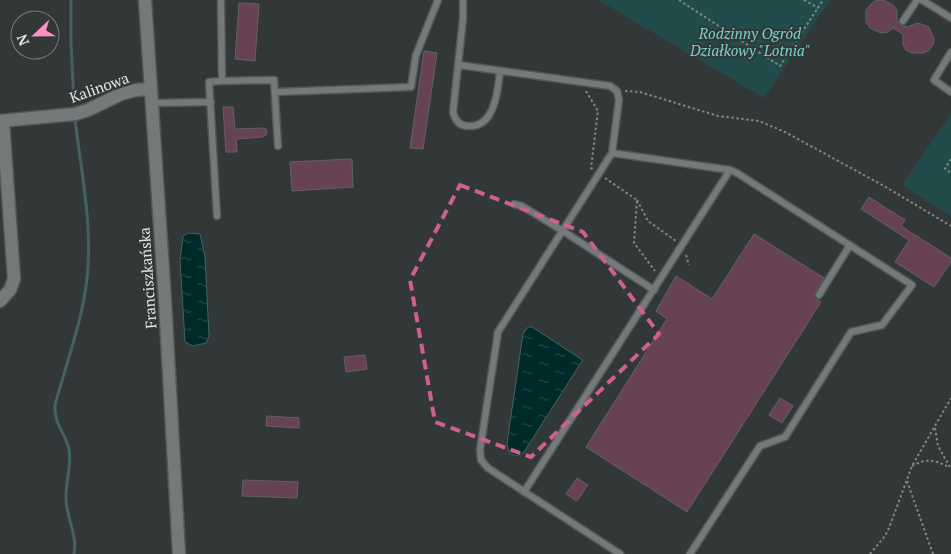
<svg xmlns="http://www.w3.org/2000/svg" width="951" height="554" font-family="'PT Serif',serif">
	<defs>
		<pattern id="water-ripples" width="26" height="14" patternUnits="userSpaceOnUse" patternTransform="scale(1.25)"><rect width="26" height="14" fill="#002a2a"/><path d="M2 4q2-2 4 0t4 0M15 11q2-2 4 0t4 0" fill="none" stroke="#254949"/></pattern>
	</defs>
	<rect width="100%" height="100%" fill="#323837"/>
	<g fill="#224c4b">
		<polygon points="598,0 830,0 764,98"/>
		<polygon points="951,114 951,216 902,185"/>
	</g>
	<g fill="url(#water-ripples)" stroke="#446262">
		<polygon points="189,233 200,234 205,257 209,336 206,343 193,346 185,342 180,260 183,236"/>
		<polygon points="528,327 532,327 581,359 582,361 524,452 517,456 509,453 507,443 523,334"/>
	</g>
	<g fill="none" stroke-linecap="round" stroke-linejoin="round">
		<g stroke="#446262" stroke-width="3">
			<polyline points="71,0 71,43 74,104"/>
			<path d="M74,554C78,534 65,516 66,496C66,480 72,464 69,449C65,432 54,425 55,405C66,364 82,322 87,279C93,226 81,171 75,119"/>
		</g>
	</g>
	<g fill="#664252" stroke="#666162">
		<polygon points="883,0 893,5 897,10 897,21 901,25 907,27 918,23 929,27 934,39 933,45 929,50 924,53 912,53 906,50 903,45 903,34 893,28 888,32 881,33 870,28 866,22 866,10 870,5 875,1"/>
		<polygon points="239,3 259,4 255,61 235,59"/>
		<polygon points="424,51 437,53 423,149 410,148"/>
		<polygon points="223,107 233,107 235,129 263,128 266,129 267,134 263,137 236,139 237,152 226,152"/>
		<polygon points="352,159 353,187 292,191 290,162"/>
		<polygon points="869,197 905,220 901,226 951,258 951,262 934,287 895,262 909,240 861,209"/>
		<polygon points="754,234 824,278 813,297 821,302 687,512 586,447 667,319 656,311 676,276 712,299"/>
		<polygon points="365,355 367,369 346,372 344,357"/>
		<polygon points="780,398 793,406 782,423 769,415"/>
		<polygon points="267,416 299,418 299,428 266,426"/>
		<polygon points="577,478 588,485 577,501 566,494"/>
		<polygon points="243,480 298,482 297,498 242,496"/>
	</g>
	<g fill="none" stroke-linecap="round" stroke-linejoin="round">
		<g stroke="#525757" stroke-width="9">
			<g id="lane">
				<path d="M463,0V19L453,112C455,120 459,126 468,126C495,128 498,90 500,71"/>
				<polyline points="922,0 951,18"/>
				<polyline points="903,21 917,0"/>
				<polyline points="951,52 934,80 951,92"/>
				<polyline points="459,65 610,86 617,91 619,100 612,153 498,332 480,450 481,460 488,468 620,554"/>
				<polyline points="222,81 274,80 278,146"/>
				<polyline points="275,92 411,87 416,55 438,0"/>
				<polyline points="152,103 211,102"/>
				<polyline points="612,153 730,170 737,173 912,285 882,325 851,332 785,437 760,446 690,554"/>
				<polyline points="514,204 522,206 563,231 654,290"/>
				<polyline points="217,216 209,82 222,81 221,0"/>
				<polyline points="819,295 850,245"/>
				<polyline points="524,492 730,170"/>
			</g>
		</g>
		<g stroke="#525757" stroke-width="15">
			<g id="street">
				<polyline points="145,0 165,301 179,554"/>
				<polyline points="0,121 75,114 88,110 121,94 136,90 150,89"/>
				<polyline points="0,301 10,290 14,279 3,121"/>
			</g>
		</g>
		<g stroke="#818585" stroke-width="2" stroke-dasharray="2.5 2.5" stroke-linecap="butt">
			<polyline points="679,0 780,66 823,0"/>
			<polyline points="804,0 818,8"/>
			<polyline points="586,91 598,111 591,168 593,169"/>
			<polyline points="625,91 640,92 718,116 759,121 785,132 884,186 951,226"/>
			<polyline points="951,159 945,169 951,173"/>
			<polyline points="605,178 637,200 634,243 655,271"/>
			<polyline points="637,200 648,221 676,241"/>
			<polyline points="686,255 689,265"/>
			<polyline points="935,428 938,446 951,469"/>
			<path d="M912,466C926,458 934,460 947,466"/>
			<polyline points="907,481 933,554"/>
			<polyline points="870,554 885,536 889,528 912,466 951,398"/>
		</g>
		<use href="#lane" stroke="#747a7a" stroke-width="6"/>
		<use href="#street" stroke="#747a7a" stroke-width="12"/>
	</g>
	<path fill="none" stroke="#ce608c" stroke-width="4" stroke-dasharray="10 6" stroke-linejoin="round" d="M460,185L583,232L659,334L531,457L435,422L410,280Z"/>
	<g text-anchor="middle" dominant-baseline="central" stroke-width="4.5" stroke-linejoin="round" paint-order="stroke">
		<g font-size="15" font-style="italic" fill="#79d1d0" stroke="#323837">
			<text x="750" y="33">Rodzinny Ogród<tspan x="750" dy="17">Działkowy "Lotnia"</tspan></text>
		</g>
		<g font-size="15" fill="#e3e6e6" stroke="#323837">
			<text transform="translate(99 87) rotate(-20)">Kalinowa</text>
			<text transform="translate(147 278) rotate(-94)">Franciszkańska</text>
		</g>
	</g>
	<g transform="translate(35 35) rotate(248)"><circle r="24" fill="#323837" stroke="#797e7d"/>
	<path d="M0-4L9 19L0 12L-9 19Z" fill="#fc8fc1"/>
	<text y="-8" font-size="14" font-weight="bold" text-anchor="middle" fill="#e3e6e6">N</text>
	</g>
</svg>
